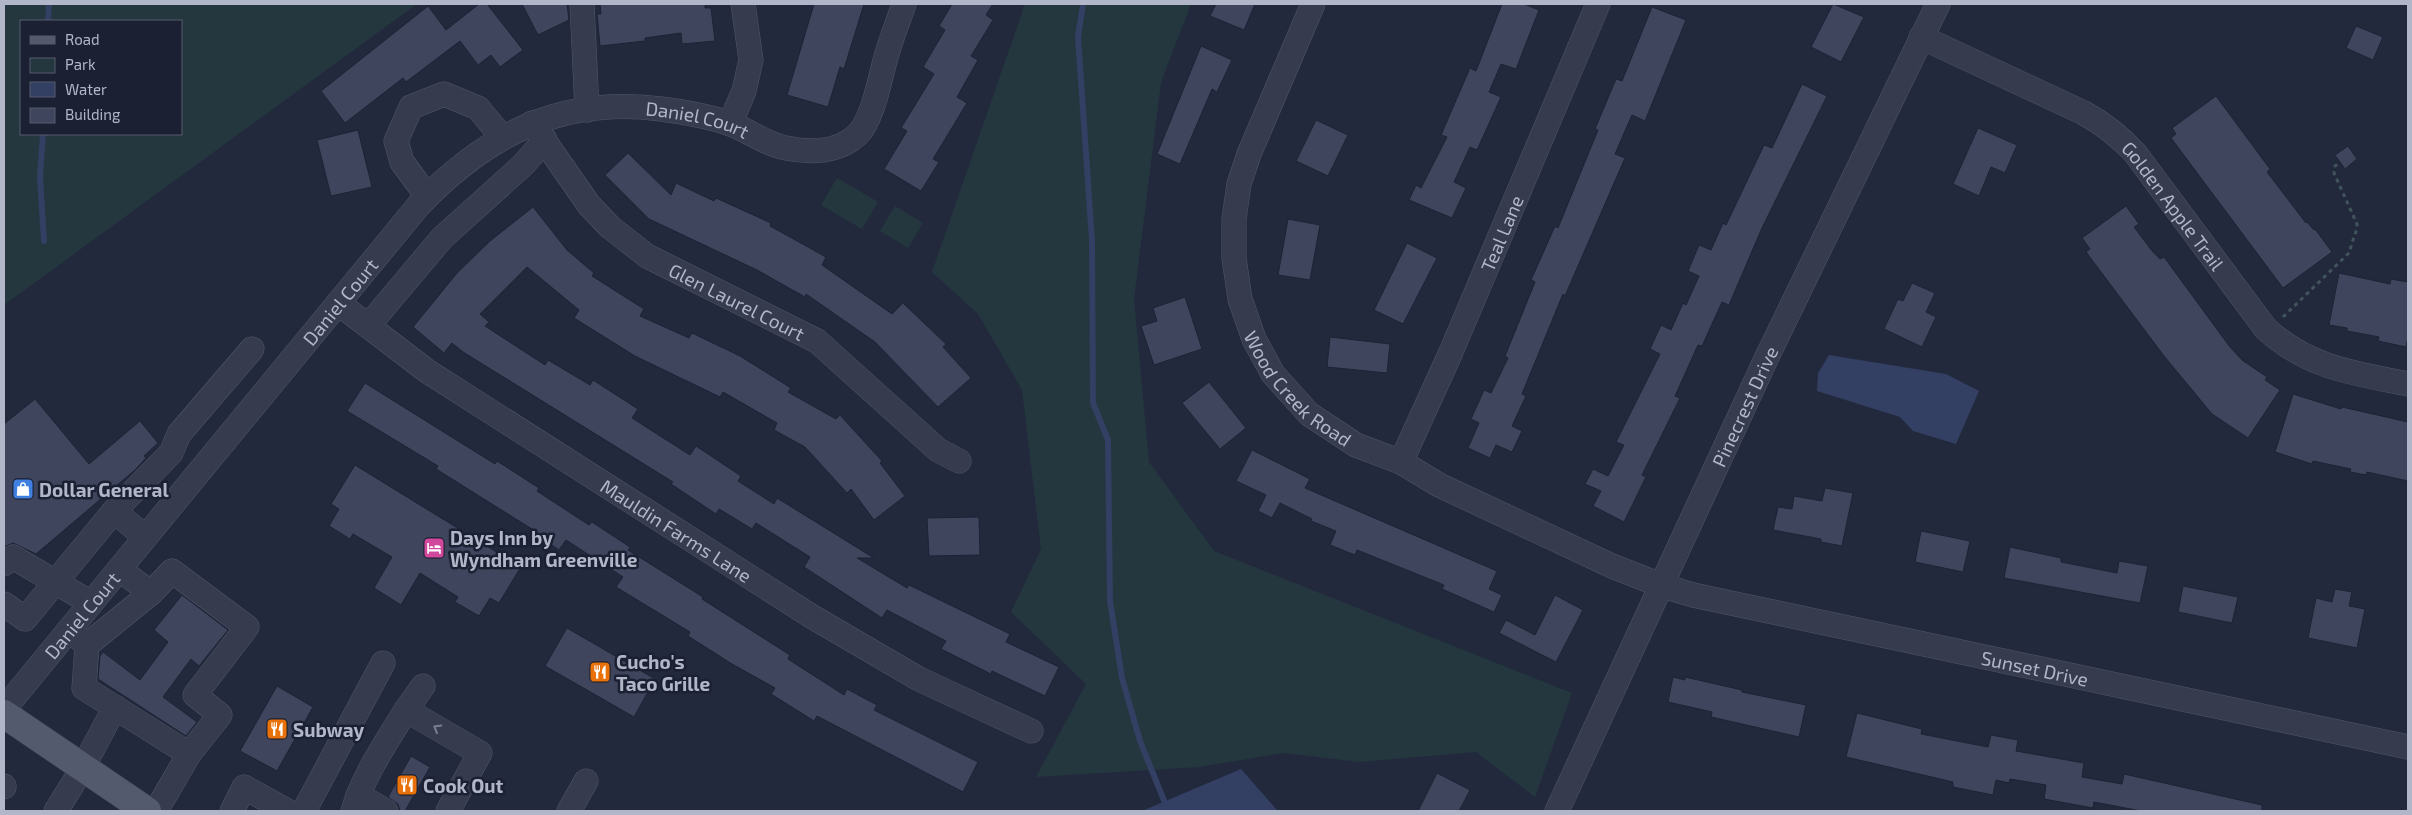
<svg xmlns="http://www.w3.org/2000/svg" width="2412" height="815" font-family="'Exo 2',sans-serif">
	<rect width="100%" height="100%" fill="#22293d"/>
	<g fill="#24373e" fill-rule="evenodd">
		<path d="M4,4H417L4,305ZM21,21H181V134H21Z"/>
		<polygon points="1025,4 1191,4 1161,82 1134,299 1149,462 1214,551 1572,693 1535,797 1476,752 1359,762 1284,753 1199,767 1036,777 1086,684 1011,612 1041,549 1022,390 978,314 932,272"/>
		<polygon points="837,178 878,202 862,229 821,205"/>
		<polygon points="895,206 923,223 908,248 880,231"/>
	</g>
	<g fill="#333f63">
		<polygon points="1829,355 1946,374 1979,391 1956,444 1913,431 1900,417 1817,391 1818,373"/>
		<polygon points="1241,769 1278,811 1142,811"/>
	</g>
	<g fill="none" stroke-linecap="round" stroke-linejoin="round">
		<g stroke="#333f63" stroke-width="6">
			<polyline points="1083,4 1078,37 1092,241 1093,403 1108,440 1110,601 1122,678 1140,741 1165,803"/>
			<polyline points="48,21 49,4"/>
			<polyline points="43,134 40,177 44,241"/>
		</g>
	</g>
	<g fill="#3e455d" stroke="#1d2334">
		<polygon points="479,4 487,4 523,50 500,67 491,55 478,65 460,41 406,82 403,78 345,123 321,91 428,6 446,30"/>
		<polygon points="522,4 567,4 569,20 538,35"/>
		<polygon points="600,4 705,4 705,8 711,8 715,41 682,44 681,33 645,38 645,41 600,46 597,14 601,14"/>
		<polygon points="814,4 864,4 844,69 840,67 828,107 787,95"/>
		<polygon points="952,4 993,4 986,15 993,20 971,56 978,60 957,97 967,103 933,159 939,162 921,191 884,169 907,131 901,128 934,74 923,67 945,30 939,26"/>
		<polygon points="1216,4 1255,4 1244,30 1210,16"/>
		<polygon points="1502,4 1524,4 1539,10 1516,69 1501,64 1489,92 1501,97 1477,150 1470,147 1454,182 1466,188 1452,218 1409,200 1416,185 1421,188 1447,137 1441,135 1470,68 1476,71"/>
		<polygon points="1833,4 1864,17 1841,62 1811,47"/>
		<polygon points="1652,7 1686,20 1645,121 1632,115 1615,154 1625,158 1565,296 1563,294 1522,394 1526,396 1512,426 1522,431 1512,452 1496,445 1490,458 1468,448 1479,423 1471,419 1484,390 1491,393 1508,358 1505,356 1535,282 1531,280 1555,226 1558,228 1598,130 1595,129 1616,79 1622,81"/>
		<polygon points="2356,26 2383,37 2373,60 2346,48"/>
		<polygon points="1201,46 1232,60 1217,92 1212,89 1180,164 1157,154"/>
		<polygon points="1802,84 1827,96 1762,228 1729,305 1722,302 1702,346 1698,345 1675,396 1680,398 1642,475 1646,477 1624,522 1593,506 1601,491 1585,484 1593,469 1608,476 1624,445 1616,442 1660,354 1650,349 1661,325 1671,330 1683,303 1686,305 1699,276 1688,271 1699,245 1711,250 1723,223 1726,225 1764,145 1772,148"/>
		<polygon points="2216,96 2270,169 2267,172 2306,223 2307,222 2314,230 2315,229 2332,252 2283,288 2171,138 2176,134 2172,128"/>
		<polygon points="1316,120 1348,135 1328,176 1296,161"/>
		<polygon points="1978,128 2017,145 2005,173 1991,167 1979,196 1953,184"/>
		<polygon points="358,130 372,187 331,196 317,140"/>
		<polygon points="2348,146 2357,159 2345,169 2335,155"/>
		<polygon points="628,153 671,195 676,183 714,201 716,198 771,223 770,226 826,257 822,265 892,314 903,303 946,344 943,347 971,378 938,407 875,342 806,294 805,297 757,270 649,219 605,175"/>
		<polygon points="2126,206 2139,224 2134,227 2153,252 2160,259 2164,257 2230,347 2242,360 2267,377 2265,380 2280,390 2248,438 2212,414 2164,356 2086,252 2090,249 2082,238"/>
		<polygon points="533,207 567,250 594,273 592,276 644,309 640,316 689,338 692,333 740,356 791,388 788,392 836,419 840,415 882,461 880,463 905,496 874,520 851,489 847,493 805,447 774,430 777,423 723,392 720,397 635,356 574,318 579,310 527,267 480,314 489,322 485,326 545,365 548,360 590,385 593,380 638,409 632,418 690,455 696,446 741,476 738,481 774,504 777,498 874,558 857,558 907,588 909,585 1010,634 1006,642 1059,667 1045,696 992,671 991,674 941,649 946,641 887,610 882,618 804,567 810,557 756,523 752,529 719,509 716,514 671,484 673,482 463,352 452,343 444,353 413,327 457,273 490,241"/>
		<polygon points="1288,219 1320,225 1310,280 1278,275"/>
		<polygon points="1407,243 1437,258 1403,324 1374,310"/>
		<polygon points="2339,273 2390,284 2391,279 2408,282 2408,337 2406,347 2378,341 2379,337 2347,331 2347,328 2329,325"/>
		<polygon points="1912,283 1935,293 1926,312 1936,317 1922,347 1884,329 1898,299 1903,301"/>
		<polygon points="1185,297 1202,349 1154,365 1141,326 1157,321 1153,308"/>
		<polygon points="1330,337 1390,344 1387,373 1327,367"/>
		<polygon points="1209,382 1246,428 1220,449 1182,403"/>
		<polygon points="365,383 495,464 497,461 539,488 537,491 589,525 592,522 630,547 628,550 703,597 702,599 790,655 788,659 844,695 847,689 877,705 874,710 978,762 963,792 817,716 814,721 771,694 775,688 732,664 688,636 690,632 616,587 623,577 566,540 559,550 534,533 535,531 436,469 438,466 347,411"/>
		<polygon points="2293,394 2341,409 2342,407 2408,422 2408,481 2367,472 2366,475 2350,472 2351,469 2313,461 2312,464 2275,452"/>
		<polygon points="35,399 89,464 140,421 158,443 144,456 146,458 135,470 36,554 13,543 4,547 4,424"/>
		<polygon points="1252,450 1310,479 1305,488 1497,571 1489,589 1502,595 1494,612 1442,589 1444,585 1357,550 1355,555 1330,545 1336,531 1311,521 1312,519 1280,503 1272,518 1258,511 1266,495 1236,481"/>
		<polygon points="355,465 521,567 499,603 490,598 479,616 455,602 458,597 420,573 401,605 374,588 392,557 353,534 350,539 329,526 339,509 331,504"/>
		<polygon points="1825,488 1853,493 1842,546 1821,542 1821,539 1773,530 1778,507 1792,509 1794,496 1822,501"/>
		<polygon points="979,517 980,555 929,556 927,518"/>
		<polygon points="1921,531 1970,541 1963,572 1915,562"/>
		<polygon points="2010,547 2061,558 2061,562 2117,573 2119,561 2148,566 2140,603 2004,578"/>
		<polygon points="2183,586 2238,597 2232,623 2178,612"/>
		<polygon points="2335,589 2352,592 2349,606 2365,609 2357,648 2308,638 2316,598 2332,602"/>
		<polygon points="182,595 228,630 199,666 191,659 163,697 197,722 186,736 98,679 100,656 103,652 140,680 168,642 154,630"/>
		<polygon points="1555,595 1583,610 1556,662 1499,633 1506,620 1535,635"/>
		<polygon points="567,628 655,679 634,717 545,666"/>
		<polygon points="1673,677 1685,680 1685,677 1742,690 1742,692 1806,705 1799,737 1711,717 1712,712 1668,702"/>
		<polygon points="277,686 313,707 277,771 240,751"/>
		<polygon points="1857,713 1922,729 1921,734 1988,747 1991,735 2018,740 2016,751 2084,763 2082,777 2122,784 2124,774 2262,805 2262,811 2141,811 2094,802 2093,808 2044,799 2046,785 2010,779 2009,783 1996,780 1993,795 1953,787 1953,782 1846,757"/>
		<polygon points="411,756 430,767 405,811 400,811 398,804 388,797"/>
		<polygon points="1437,773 1470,790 1459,811 1418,811"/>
	</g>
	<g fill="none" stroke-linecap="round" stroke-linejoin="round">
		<g stroke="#515668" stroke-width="25">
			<g id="minor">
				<polyline points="582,4 587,110"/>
				<path id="s1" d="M1313,4L1249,154L1239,184L1234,219V258L1240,299L1254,339L1273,374L1309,414L1356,445L1401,462L1439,485L1612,566L1663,586L1693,595L2408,747"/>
				<path id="s2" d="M1921,37L2084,113C2104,124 2119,136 2135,153L2266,329C2309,368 2353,373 2408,384"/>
				<path id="s3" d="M532,123L589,205L610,227L647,256L817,341L938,450L959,461"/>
				<polyline points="730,124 744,91 751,60 743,4"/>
				<polyline points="427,196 402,162 396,141 411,107 444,94 478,108 502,137"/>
				<path id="s4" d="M338,303L427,371L811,616L919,679L1031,731"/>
				<polyline points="368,326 442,238 523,165 545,140"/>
				<path id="s5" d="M1401,462L1451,352L1598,4"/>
				<polyline points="114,511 145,537"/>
				<polyline points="4,564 13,557 91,603"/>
				<polyline points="119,569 151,593 172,571 247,627 195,695 220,715 189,754"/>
				<polyline points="4,604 25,619 114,511 171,453 179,434 252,349"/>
				<polyline points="69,630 87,645 84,688 189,754 156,811"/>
				<polyline points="87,645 151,593"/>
				<path id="s6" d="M4,709L419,205C486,135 561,96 661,109C684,112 709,116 731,124C749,131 768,145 786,148C811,153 839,152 857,135C873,120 880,78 886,57C891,39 898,22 904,4"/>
				<polyline points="406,710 423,686"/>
				<polyline points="4,786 4,787"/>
				<polyline points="358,795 386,811"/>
				<polyline points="56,811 82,769 115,707"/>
				<polyline points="232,811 244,787 287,811"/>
				<polyline points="304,811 383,663"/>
				<path d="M353,811C364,774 386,743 406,710L480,753L448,811"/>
				<polyline points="569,811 586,781"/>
				<path id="s7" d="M1557,811L1766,359L1938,4"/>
			</g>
		</g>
		<g stroke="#3f4556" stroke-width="29">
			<polyline id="major" points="4,714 147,811"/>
		</g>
		<path stroke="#42545b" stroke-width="3" stroke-dasharray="4 4" stroke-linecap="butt" d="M2283,317L2350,252C2351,241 2357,234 2357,224L2334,173L2335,166L2338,164"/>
		<use href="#minor" stroke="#363c4d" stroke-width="24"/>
		<use href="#major" stroke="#545a6d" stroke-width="28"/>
	</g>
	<defs><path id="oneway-chevron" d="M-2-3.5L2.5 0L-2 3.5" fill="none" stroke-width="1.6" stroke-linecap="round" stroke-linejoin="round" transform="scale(1.25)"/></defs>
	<use stroke="#7a7f91" href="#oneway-chevron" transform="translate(437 728) rotate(-150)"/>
	<defs>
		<g id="shop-square" transform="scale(1.125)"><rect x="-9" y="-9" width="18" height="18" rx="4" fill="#3f7fe0" stroke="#1b2132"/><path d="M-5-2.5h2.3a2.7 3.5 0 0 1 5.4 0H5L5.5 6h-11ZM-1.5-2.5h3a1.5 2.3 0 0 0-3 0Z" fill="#fff"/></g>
		<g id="hotel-square" transform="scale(1.125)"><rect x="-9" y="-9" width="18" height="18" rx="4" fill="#d1479c" stroke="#1b2132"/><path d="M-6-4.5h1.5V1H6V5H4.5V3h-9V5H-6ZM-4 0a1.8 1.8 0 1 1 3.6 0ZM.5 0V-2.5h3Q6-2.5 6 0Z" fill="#fff"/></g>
		<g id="restaurant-square" transform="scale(1.125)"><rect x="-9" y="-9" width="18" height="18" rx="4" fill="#e8710a" stroke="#1b2132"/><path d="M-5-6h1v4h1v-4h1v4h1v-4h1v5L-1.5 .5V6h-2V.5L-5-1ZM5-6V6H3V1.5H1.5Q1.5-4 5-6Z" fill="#fff"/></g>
	</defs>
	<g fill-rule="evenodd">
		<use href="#shop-square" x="23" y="489"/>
		<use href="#hotel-square" x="434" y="548"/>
		<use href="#restaurant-square" x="600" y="672"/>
		<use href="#restaurant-square" x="277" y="729"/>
		<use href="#restaurant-square" x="407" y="785"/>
	</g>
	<g text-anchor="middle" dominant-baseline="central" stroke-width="5" stroke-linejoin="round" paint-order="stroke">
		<g font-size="19" fill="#b1b6c8" stroke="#1b2132">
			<text stroke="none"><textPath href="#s6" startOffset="962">Daniel Court</textPath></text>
			<text stroke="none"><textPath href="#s2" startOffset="310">Golden Apple Trail</textPath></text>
			<text stroke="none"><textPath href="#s5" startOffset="250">Teal Lane</textPath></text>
			<text stroke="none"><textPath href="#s6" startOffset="528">Daniel Court</textPath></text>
			<text stroke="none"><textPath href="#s3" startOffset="278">Glen Laurel Court</textPath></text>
			<text stroke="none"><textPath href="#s1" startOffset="420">Wood Creek Road</textPath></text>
			<text stroke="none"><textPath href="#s7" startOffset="446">Pinecrest Drive</textPath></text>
			<text stroke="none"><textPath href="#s4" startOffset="408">Mauldin Farms Lane</textPath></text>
			<text stroke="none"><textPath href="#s6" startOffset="122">Daniel Court</textPath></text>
			<text stroke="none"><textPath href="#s1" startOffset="1222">Sunset Drive</textPath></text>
		</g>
		<g font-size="19" font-weight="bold" fill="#b1b6c8" stroke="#1b2132" text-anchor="start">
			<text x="39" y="489">Dollar General</text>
			<text x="450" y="537">Days Inn by<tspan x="450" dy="22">Wyndham Greenville</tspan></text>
			<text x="616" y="661">Cucho's<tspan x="616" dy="22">Taco Grille</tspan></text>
			<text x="293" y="729">Subway</text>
			<text x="423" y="785">Cook Out</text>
		</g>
	</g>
	<rect width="2412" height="815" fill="none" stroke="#b1b6c8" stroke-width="10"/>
	<rect x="20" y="20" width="162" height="115" fill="#1b2132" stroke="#575d6e"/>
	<rect x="30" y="36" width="25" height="8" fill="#545a6d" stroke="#575d6e"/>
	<text x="65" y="45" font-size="15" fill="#b1b6c8">Road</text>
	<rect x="30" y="58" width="25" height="15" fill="#24373e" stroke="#575d6e"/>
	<text x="65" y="70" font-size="15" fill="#b1b6c8">Park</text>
	<rect x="30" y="82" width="25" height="15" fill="#333f63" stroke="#575d6e"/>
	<text x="65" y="95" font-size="15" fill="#b1b6c8">Water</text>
	<rect x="30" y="108" width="25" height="15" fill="#3e455d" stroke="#575d6e"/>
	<text x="65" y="120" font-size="15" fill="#b1b6c8">Building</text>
</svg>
